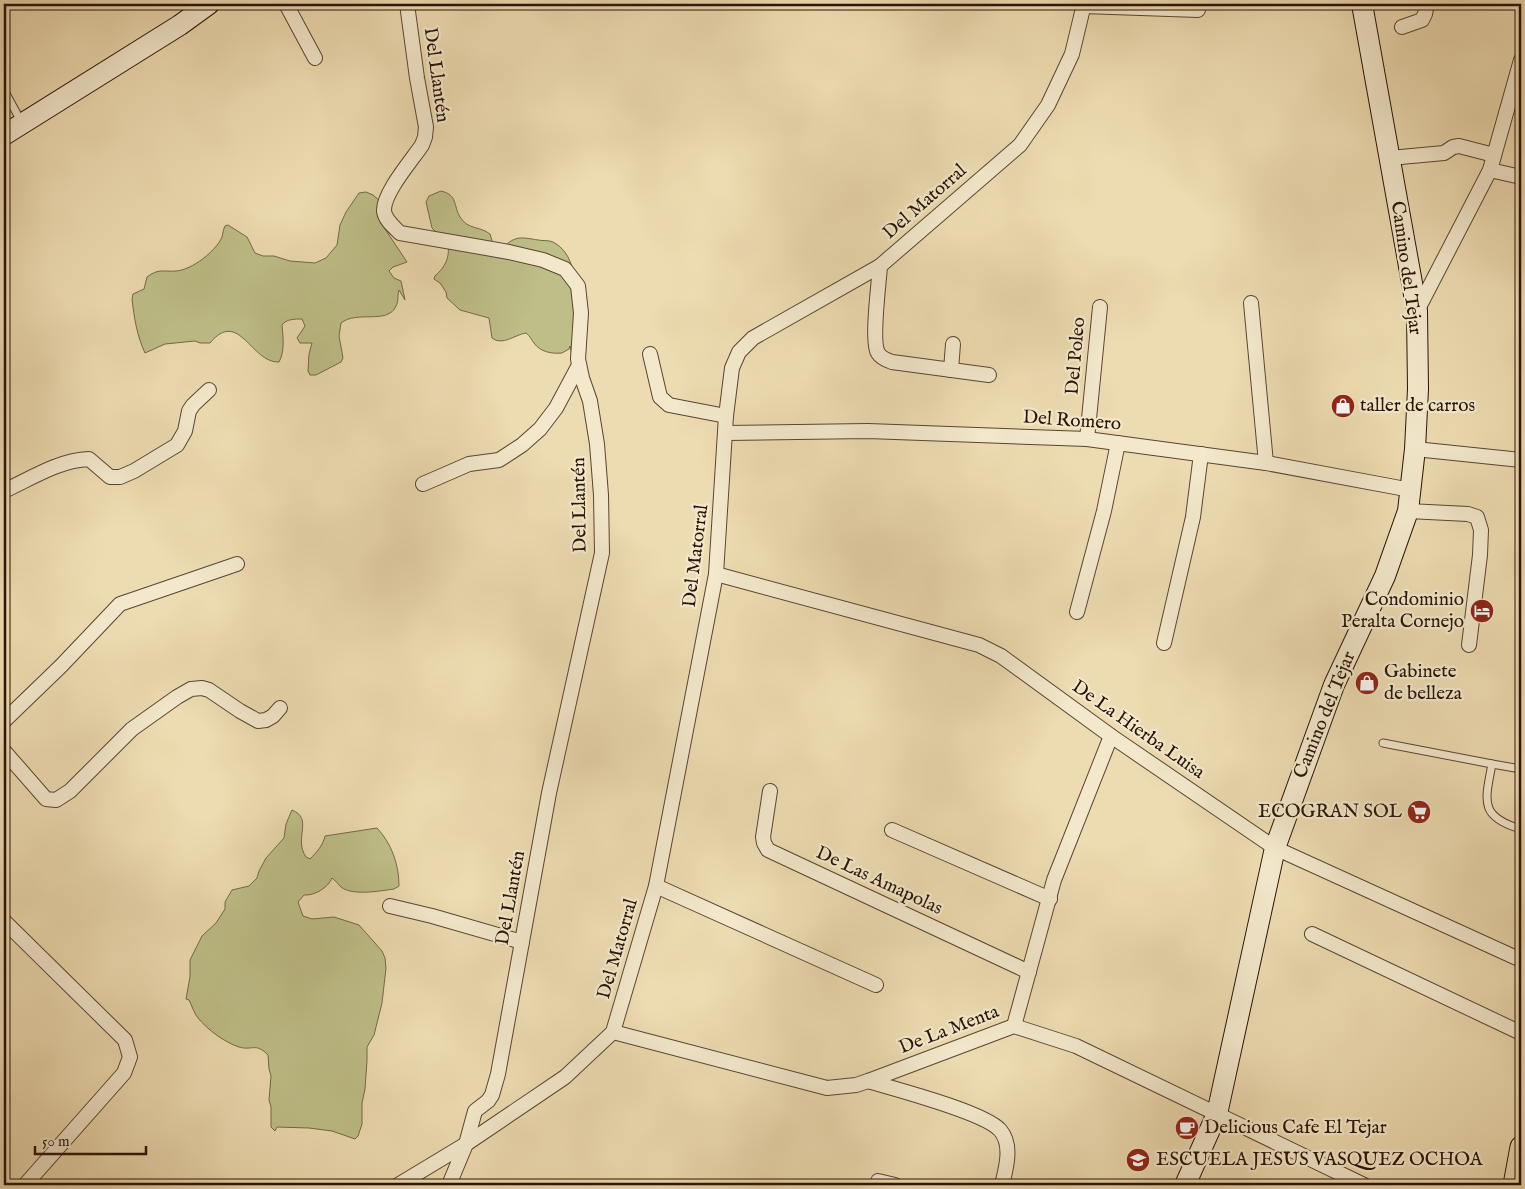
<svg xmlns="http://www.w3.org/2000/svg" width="1525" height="1189" font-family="'IM FELL English',serif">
	<rect width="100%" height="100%" fill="#eddbb1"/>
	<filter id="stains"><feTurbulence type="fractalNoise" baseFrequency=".004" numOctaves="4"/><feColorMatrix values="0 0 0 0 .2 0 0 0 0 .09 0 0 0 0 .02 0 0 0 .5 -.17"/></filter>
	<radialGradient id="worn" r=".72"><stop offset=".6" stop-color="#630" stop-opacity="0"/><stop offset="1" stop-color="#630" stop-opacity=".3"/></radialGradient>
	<g fill="#bebe88" stroke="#746846">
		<path d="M441,191C458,195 453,205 460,217C468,230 480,226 490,234L493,244L506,245C516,235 525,238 538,240C543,241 549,240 553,242C587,259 574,325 572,355L570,346L569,349L562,353C552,354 540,352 534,343C531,339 530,336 526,333C514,335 503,346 492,338L489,318L460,310L447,298L446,292L440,283L434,279L435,276C445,267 450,258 448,244L432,228L426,202L429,196Z"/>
		<path d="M366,192L373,195L380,201L381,223L407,262L393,267L389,271L394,278L401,281L405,300L399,290C397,295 399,301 396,306C388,325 357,310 341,323L339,336L343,358L341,362L316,375H310L308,371L309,354L312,343H300L297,338L305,326L302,319C295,319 286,319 282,325C283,336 285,352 279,362C251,363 239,308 210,343H200L195,341L165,344L145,353C137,336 134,317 132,299L133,294L144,289L147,277C159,268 163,272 176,271C192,270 216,251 222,237C223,233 223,230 225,226L228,225L247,237L255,253L263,256H274L290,261L315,263L326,258L337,245L340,225L346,212L359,193Z"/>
		<path d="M292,810C314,819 293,838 306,857L310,859C317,852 323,845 325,836L377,828C392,844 399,865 399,886L394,889C380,891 352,896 341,887C338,884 336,881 332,878C328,888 314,896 304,895L298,902L303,916L312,919L334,917L359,925L382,951L385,958L386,968L382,1003L374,1035L367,1047V1060L365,1089L362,1103V1124L358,1136L355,1139L332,1131L309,1128L277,1127L275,1131L271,1127V1107L269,1100L271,1076L269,1069L268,1055C255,1042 253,1051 239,1047C224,1042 208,1030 198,1018C194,1013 192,1006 189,1000L186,999L190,977V960L202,936L216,923L225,909V902L232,890L249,886L257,878L259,871L266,858L284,838L286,824Z"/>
	</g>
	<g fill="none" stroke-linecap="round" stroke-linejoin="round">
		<g stroke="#5a4530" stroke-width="9">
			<g id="lane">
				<polyline points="4,90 22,123"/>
				<polyline points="1383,743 1492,764"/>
				<path d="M1521,769L1492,764C1485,801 1479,817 1521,829"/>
			</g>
		</g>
		<g stroke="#5a4530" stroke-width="16">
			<g id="street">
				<polyline points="286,4 315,58"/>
				<polyline points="1083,6 1198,10"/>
				<polyline points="1402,27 1422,20 1425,14 1427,4"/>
				<polyline points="1390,158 1444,153 1453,147 1459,146 1494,155"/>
				<polyline points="1490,170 1521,177"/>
				<path d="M880,266C879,283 871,341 878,353C881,358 886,360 892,362L989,375"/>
				<polyline points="1251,303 1266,463"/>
				<polyline points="1417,311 1490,170 1521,60"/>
				<polyline points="650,354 660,397 669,405 726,416"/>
				<polyline points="951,370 953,344"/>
				<polyline points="726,433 868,431 1087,439 1266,463 1411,490"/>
				<polyline points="1087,439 1100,307"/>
				<polyline points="1415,449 1521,460"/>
				<polyline points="423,484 469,464 499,460 522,445 540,429 556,408 579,365"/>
				<path d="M4,491C30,479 59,460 89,459L110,477H120L134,471L177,445L185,431L189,411L193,405L209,390"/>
				<polyline points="1408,511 1468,514 1477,517 1481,530 1480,555 1469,645"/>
				<polyline points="716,574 979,645 1001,656 1111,736 1275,848 1521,960"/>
				<polyline points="1077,612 1104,511 1118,443"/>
				<polyline points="1164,643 1193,517 1201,454"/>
				<polyline points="4,721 61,666 120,604 237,564"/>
				<polyline points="4,751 46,799 56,800 70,791 132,729 177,697 191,689 202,688 209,690 240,711 258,721 266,720 273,716 280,708"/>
				<polyline points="770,791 763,837 764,843 768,850 1029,972"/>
				<polyline points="892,830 1050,899"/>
				<polyline points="656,886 876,985"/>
				<polyline points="390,906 432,916 522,942"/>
				<polyline points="4,921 125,1040 130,1057 124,1073 25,1185"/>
				<polyline points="1312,934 1521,1033"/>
				<polyline points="1014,1026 1054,880 1111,736"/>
				<polyline points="613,1032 827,1088 856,1085 868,1081 1014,1026 1076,1046 1364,1185"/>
				<path d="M868,1081C895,1089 984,1112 1000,1130C1013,1145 1006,1168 1002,1185"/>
				<polyline points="878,1181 895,1185"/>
				<path d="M398,1185L466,1144L475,1111L488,1101L492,1095L498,1074L549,793L602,553L601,495L597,444L590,401L582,378L578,359L581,313L578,286L565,269L543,260L509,252L400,233C394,227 385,220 384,211C383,193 412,160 422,145L425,137L426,127L417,78L407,4"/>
				<polyline points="449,1185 466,1144 565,1077 613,1032 656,886 716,574 726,416 732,368 739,352 753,338 880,266 1020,145 1048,105 1072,54 1084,4"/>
			</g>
		</g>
		<g stroke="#291305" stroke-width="22">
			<g id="secondary">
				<polyline points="4,135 180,25 209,4"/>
				<polyline points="1185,1185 1217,1114 1275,848 1334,685 1385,576 1408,511 1415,449 1418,389 1417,311 1362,4"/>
			</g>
		</g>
		<g stroke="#291305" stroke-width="23">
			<polyline id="primary" points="1514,1185 1521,1147"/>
		</g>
		<use href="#lane" stroke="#f3e8cc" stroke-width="7"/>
		<use href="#street" stroke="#f3e8cc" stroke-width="14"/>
		<use href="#secondary" stroke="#f3e8cc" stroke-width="20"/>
		<use href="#primary" stroke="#eddbb1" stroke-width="21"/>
	</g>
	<defs>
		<g id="shop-disc" transform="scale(1.25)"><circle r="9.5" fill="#8f2418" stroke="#f3e8cc"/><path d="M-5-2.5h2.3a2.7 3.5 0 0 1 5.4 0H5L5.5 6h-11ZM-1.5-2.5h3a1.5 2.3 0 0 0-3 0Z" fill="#fff"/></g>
		<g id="hotel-disc" transform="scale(1.25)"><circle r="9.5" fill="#8f2418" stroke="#f3e8cc"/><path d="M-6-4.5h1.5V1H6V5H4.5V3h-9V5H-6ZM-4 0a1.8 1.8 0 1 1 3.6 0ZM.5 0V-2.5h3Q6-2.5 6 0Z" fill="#fff"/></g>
		<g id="supermarket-disc" transform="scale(1.25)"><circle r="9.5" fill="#8f2418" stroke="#f3e8cc"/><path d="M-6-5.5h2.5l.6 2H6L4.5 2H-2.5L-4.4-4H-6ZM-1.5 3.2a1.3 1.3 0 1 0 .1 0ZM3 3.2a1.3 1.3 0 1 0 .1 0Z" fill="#fff"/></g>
		<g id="cafe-disc" transform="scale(1.25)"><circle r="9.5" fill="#8f2418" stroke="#f3e8cc"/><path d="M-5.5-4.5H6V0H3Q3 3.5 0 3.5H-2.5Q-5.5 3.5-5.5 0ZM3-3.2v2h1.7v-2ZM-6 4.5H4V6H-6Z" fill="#fff"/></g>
		<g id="school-disc" transform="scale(1.25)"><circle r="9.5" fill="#8f2418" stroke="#f3e8cc"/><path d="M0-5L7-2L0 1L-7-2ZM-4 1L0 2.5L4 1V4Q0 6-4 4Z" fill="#fff"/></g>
	</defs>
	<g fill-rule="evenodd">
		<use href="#shop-disc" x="1343" y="406"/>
		<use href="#hotel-disc" x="1482" y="611"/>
		<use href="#shop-disc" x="1367" y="683"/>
		<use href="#supermarket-disc" x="1419" y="812"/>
		<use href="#cafe-disc" x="1187" y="1128"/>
		<use href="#school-disc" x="1138" y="1160"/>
	</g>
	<g text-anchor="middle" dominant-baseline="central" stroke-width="4.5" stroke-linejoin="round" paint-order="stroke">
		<g font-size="19" fill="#291305" stroke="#f3e8cc">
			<text transform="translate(436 75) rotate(82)">Del Llantén</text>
			<text transform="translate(925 202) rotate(-41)">Del Matorral</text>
			<text transform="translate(1406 268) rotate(82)">Camino del Tejar</text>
			<text transform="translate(1076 356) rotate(-85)">Del Poleo</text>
			<text transform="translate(1072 421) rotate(4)">Del Romero</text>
			<text transform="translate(580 505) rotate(-91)">Del Llantén</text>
			<text transform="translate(696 556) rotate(-83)">Del Matorral</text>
			<text transform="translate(1325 715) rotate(-68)">Camino del Tejar</text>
			<text transform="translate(1138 730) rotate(35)">De La Hierba Luisa</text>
			<text transform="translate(879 881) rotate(25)">De Las Amapolas</text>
			<text transform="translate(511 898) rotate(-80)">Del Llantén</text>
			<text transform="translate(618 949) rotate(-74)">Del Matorral</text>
			<text transform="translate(949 1030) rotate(-21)">De La Menta</text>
		</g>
		<g font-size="19" fill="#291305" stroke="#f3e8cc" text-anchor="start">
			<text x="1360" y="406">taller de carros</text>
			<text x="1464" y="600" text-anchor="end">Condominio<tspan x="1464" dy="22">Peralta Cornejo</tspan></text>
			<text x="1384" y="672">Gabinete<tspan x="1384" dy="22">de belleza</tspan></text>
			<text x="1402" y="812" text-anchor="end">ECOGRAN SOL</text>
			<text x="1204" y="1128">Delicious Cafe El Tejar</text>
			<text x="1156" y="1160">ESCUELA JESUS VASQUEZ OCHOA</text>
		</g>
	</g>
	<rect width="1525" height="1189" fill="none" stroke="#eddbb1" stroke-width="20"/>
	<rect x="5" y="5" width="1515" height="1179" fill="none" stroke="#291305" stroke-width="2.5"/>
	<rect x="10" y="10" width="1505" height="1169" fill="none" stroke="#291305"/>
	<path d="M35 1146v8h111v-8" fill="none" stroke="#291305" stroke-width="2.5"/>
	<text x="42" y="1146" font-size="15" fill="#291305" stroke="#f3e8cc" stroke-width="4" paint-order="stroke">50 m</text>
	<rect width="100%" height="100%" filter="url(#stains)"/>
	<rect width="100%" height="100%" fill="url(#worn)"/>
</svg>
